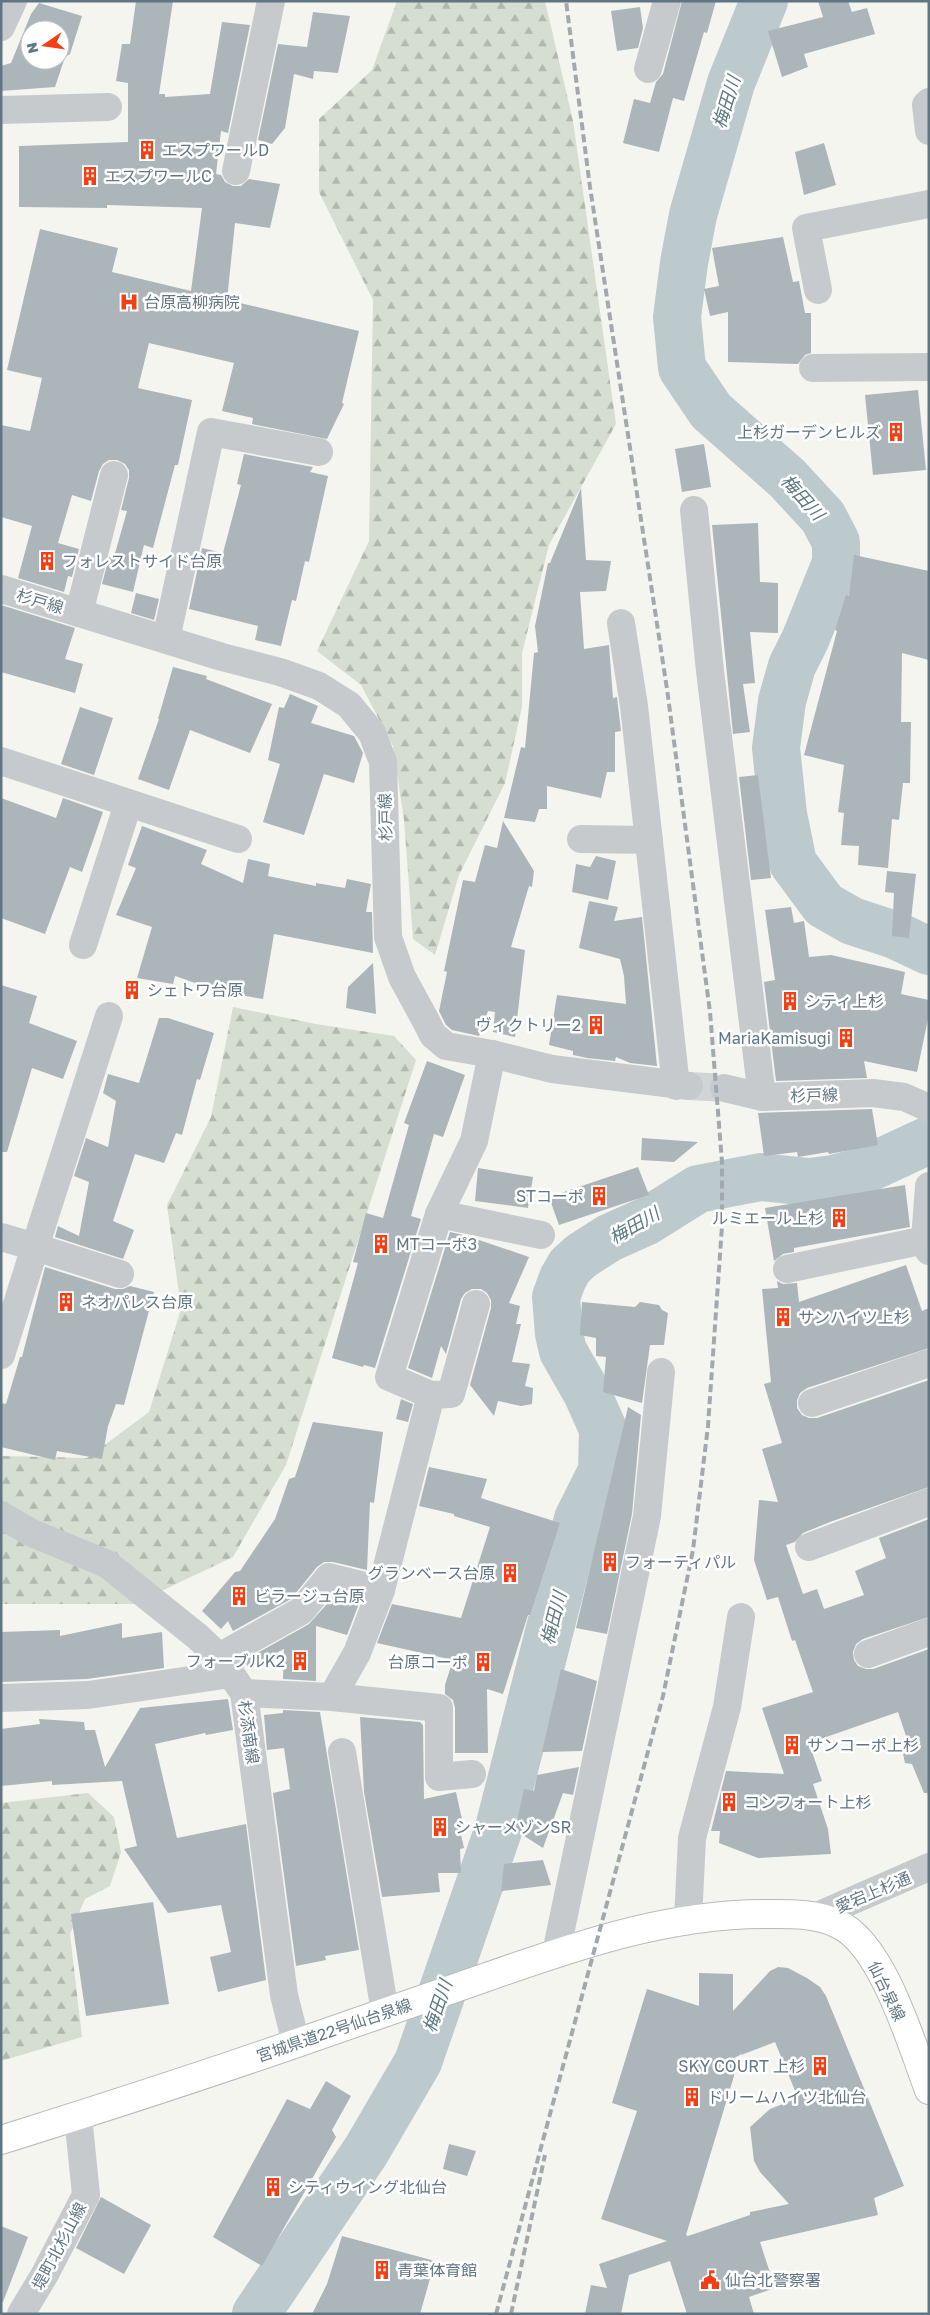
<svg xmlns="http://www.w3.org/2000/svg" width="930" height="2315" font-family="'Golos Text','Noto Sans JP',sans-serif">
	<defs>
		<pattern id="forest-firs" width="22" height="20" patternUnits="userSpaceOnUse" patternTransform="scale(1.25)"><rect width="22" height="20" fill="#d6ddd1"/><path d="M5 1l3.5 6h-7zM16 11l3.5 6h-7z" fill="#b1b8af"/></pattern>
	</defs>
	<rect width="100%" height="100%" fill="#f5f5f0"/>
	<g fill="url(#forest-firs)">
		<polygon points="397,1 545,1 573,121 616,424 549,545 522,653 522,707 505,783 459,875 435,955 413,939 404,820 393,746 361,685 317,651 369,541 373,300 319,192 319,119 372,70"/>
		<polygon points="233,1007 316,1024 394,1036 416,1060 286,1465 233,1557 134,1604 1,1604 1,1456 87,1458 149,1412 181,1309 167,1205 211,1117"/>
		<polygon points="88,1793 114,1817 121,1852 110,1886 85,1899 70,1934 82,2037 1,2061 1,1803"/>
	</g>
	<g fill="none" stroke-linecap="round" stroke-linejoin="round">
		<g stroke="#bccace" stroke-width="48">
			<polyline points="764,1 731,83 693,215 684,263 677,317 682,368 711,411 787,478 823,517 836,542 836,563 805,640 792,666 782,701 776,748 783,814 793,863 824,905 852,921 895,935 929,951"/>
			<polyline points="256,2314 366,2151 418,2062 499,1828 578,1519 602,1471 603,1429 587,1393 563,1351 559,1334 556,1297 563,1278 570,1266 581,1256 609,1238 647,1221 698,1189 761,1177 809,1182 833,1179 860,1172 929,1140"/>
		</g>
	</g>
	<g fill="#acb5b9" fill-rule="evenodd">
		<polygon points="136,1 173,1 159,94 165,94 165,97 210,94 222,22 250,25 228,133 221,131 216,174 221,175 225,182 233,186 241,186 249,179 280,184 270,228 235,223 227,300 359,331 342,403 344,404 327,439 252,424 253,418 222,411 234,363 149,343 138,388 192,400 178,465 175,465 153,548 144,545 133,592 102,584 109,557 113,558 116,550 127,511 121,510 129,478 129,470 125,464 117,460 109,460 103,464 99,471 91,501 72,495 58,543 79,549 72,577 68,576 64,592 18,578 32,526 1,517 1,425 30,431 42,378 7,370 40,229 118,248 112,272 191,291 202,208 107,205 107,208 19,207 19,146 128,142 128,83 116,81 122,44 130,44"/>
		<polygon points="682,1 716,1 707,33 704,32 684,101 673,98 659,152 623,143 634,99 650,103 656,82 663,74"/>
		<polygon points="818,1 848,1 852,12 867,8 875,34 804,54 808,67 782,77 768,31 823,17"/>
		<path d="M39,3L82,16L70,54L65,57L55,87L1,91V66L11,63L31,14ZM30,30H60V60H30Z"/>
		<polygon points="640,7 643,28 638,48 617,51 611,11"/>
		<polygon points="313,12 350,16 338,73 314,71 313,79 294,74 285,128 272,144 258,140 278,44 307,47"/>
		<polygon points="824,143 836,185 804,195 795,152"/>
		<polygon points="783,237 793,282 799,281 805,313 811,313 811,353 805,355 798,364 728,362 728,312 710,316 704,289 719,286 712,248"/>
		<polygon points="918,390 926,470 873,475 865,395"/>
		<polygon points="704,444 711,487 682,492 675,449"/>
		<polygon points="244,454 313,467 310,472 328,476 309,562 305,561 296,601 292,600 281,646 255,640 258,626 189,609 202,548 223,553 241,485 237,484"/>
		<polygon points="581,488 586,560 611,561 606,591 580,592 584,649 609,645 613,698 617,697 621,731 615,732 615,772 607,772 601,798 547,786 547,809 539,809 535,822 504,818 521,747 525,748 534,653 538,652 535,626 548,563 550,563"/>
		<polygon points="758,523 760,582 778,583 778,633 750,632 755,683 743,684 750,732 733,734 712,525"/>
		<polygon points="854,555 929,571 929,660 902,653 901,722 911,722 910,783 903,783 899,820 892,819 888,868 858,865 859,846 841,845 844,813 838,812 844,765 804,755 837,631 835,630 846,595 849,596"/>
		<polygon points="136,593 159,599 154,620 131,613"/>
		<polygon points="1,605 75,628 65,659 83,664 75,693 1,672"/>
		<polygon points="173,667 207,676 206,679 272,704 250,753 190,730 169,790 138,779 159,719 158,719"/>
		<polygon points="290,694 318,706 311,723 354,736 363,753 354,783 324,774 304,835 263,822 280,764 268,760 279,707 284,708"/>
		<polygon points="80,707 113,718 94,775 61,764"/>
		<polygon points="758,775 771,878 751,880 739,777"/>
		<polygon points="1,798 56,818 63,798 103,812 82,872 70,867 45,934 1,918"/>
		<polygon points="503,821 534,871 532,887 529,886 511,947 525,950 515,1037 493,1032 495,1012 488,1011 479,1036 452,1030 446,1025 439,1011 447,972 444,971 463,880 475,882 485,845 497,848"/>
		<polygon points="142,826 207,850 201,864 243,883 248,859 270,864 268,876 316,886 316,883 345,888 347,879 371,884 366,912 372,912 373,953 274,934 263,999 221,992 175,976 173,984 137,978 152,927 116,915 136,868 128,865"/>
		<polygon points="596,856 616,861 608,900 572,892 576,864 590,867"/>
		<polygon points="887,871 916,874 909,938 892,936 894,893 885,892"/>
		<polygon points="589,901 618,907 614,921 642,917 657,1066 630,1063 616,1057 615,1061 587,1058 573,1055 573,1051 549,1045 557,995 626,1004 624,976 620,959 579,948"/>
		<polygon points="791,907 794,923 804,921 809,957 831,955 905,972 901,994 929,1000 929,1014 917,1072 864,1061 867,1078 776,1081 764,982 775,980 765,910"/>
		<polygon points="373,963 376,1014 346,1008 348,987"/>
		<polygon points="1,985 37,996 29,1023 77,1041 63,1079 32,1068 7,1152 1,1152"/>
		<polygon points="159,1018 168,1018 214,1033 200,1080 197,1079 182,1135 176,1133 164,1163 135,1154 113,1221 134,1230 123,1259 55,1237 58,1226 79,1236 89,1182 74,1176 86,1138 108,1147 116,1101 103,1093 108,1074 139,1083"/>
		<polygon points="427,1061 465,1075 443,1137 434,1134 411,1216 421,1219 375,1368 364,1365 363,1367 332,1358 358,1263 353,1262 366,1213 383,1218 409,1125 404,1123"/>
		<polygon points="872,1109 878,1145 829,1154 828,1152 798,1157 797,1152 764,1156 758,1113"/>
		<polygon points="642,1138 698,1142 674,1162 641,1160"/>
		<polygon points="638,1167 649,1195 559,1225 549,1197"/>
		<polygon points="478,1168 533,1177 528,1208 475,1201"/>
		<polygon points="905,1185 910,1227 794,1248 794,1252 783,1254 774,1261 765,1208"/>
		<polygon points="450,1232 477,1238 476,1239 529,1257 509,1303 520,1306 516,1324 521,1324 512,1362 530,1364 525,1386 533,1388 532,1404 521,1406 498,1401 494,1416 470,1385 491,1308 491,1300 487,1293 481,1289 472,1289 465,1293 461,1299 446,1354 441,1346 432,1378 408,1368"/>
		<polygon points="906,1265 922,1311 929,1308 929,1348 807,1388 800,1393 797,1400 797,1408 802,1415 809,1418 817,1418 929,1380 929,1487 830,1522 803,1533 795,1542 786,1545 803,1594 817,1589 824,1609 864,1595 855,1571 886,1558 879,1538 929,1519 929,1617 863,1639 856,1644 853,1652 854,1660 858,1666 866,1669 873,1669 929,1649 929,1796 927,1793 924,1793 912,1764 905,1763 902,1749 908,1742 898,1712 809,1743 822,1781 813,1784 828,1829 831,1854 758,1858 719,1843 720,1831 711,1831 726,1771 784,1774 762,1708 813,1692 795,1640 792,1641 778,1597 767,1600 754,1560 759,1500 778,1502 762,1449 782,1443 764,1384 771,1382 762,1289 778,1288 777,1281 783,1284 797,1283 799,1302"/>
		<polygon points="45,1267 115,1289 123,1289 130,1286 154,1292 124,1405 116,1404 108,1426 102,1459 57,1451 55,1460 1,1447 1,1403 6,1404 20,1357 22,1357"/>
		<polygon points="582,1302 635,1307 640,1302 659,1305 662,1310 668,1313 664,1345 650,1345 642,1403 603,1392 606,1357 596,1356 596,1338 580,1335"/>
		<polygon points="401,1399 413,1404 408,1422 396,1419"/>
		<polygon points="628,1407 641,1415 632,1514 607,1634 576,1628"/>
		<polygon points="313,1422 383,1432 374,1503 370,1502 367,1570 333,1562 324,1562 317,1567 291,1599 233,1631 228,1621 221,1629 202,1611 235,1572 240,1571 275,1519 289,1479 295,1477"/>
		<polygon points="429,1467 487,1479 481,1498 560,1523 530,1615 528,1615 503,1694 487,1689 488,1753 455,1753 455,1708 453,1700 445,1694 445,1685 453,1660 377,1643 392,1604 461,1618 490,1527 454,1516 454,1514 419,1506"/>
		<polygon points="335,1595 360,1601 347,1635 316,1626 316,1681 283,1679 284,1649 248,1668 245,1660 309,1624"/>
		<polygon points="122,1623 122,1638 162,1632 164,1668 87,1679 1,1682 1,1632 60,1630 60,1636"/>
		<polygon points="561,1669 597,1681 582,1751 542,1752"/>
		<polygon points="228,1699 233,1730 206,1735 205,1733 155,1744 177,1838 246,1824 266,1980 218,1992 210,1957 231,1952 221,1905 168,1913 124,1849 137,1846 122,1781 52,1785 52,1781 1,1786 1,1729 40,1724 39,1719 84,1722 85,1730 95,1730 105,1767 140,1708"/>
		<polygon points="283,1710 320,1712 359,1950 325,1956 326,1960 296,1966 273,1793 290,1789 284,1748 267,1750 264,1715 283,1713"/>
		<polygon points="360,1717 420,1722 423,1725 424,1799 456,1792 463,1824 460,1830 464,1848 460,1849 461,1873 438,1873 440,1892 382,1897 364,1792"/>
		<polygon points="579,1767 573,1795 563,1793 543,1848 515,1830 524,1789 534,1791 537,1775"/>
		<polygon points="543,1860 551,1885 501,1891 504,1864"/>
		<polygon points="153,1902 169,2004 86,2016 71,1914"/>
		<path d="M778,1967L788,1968L807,1978L820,1987L826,1996L904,2186L874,2198L878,2215L760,2242L775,2288L749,2297L754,2314H687L670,2261L629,2275L621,2314H585L591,2285L607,2288L599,2264L667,2241L601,2219L637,2111L612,2103L647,1989L699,2006V1973L733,1974V2011L770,1971ZM775,2042L798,2098L770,2109L750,2127L754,2161L760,2172L789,2204L750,2212V2215L688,2236L686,2235L734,2076V2058L740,2055L741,2053V2055Z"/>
		<polygon points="326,2081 351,2096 332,2130 336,2137 262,2266 213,2237 287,2099 310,2109"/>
		<polygon points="449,2144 476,2151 467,2176 443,2169"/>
		<polygon points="101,2197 151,2225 124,2274 76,2248"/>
		<polygon points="1,2226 28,2237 3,2302 1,2302"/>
		<polygon points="342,2236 435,2261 420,2314 312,2314 327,2284"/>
	</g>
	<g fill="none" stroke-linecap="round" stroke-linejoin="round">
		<polyline stroke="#d0d5d5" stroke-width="28" stroke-dasharray="28 14" stroke-linecap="butt" points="689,1086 724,1088"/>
		<g stroke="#b7bbbe" stroke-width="30">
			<path id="major" d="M1,2140C100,2109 199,2077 297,2043C359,2022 422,1999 484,1978C575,1946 667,1914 765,1914C789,1914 816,1913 838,1924C883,1944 912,2046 929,2090"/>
		</g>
		<g stroke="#c7cacd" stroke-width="28">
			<polyline points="1,27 13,1"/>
			<polyline points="648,69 667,1"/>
			<polyline points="929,102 926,105 929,131"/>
			<polyline points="1,110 108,107"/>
			<polyline points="236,171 271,1"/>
			<polyline points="818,290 806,228 929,204"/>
			<polyline points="813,368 929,367"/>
			<polyline points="694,510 710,671 762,1097"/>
			<polyline points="1,589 222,657 280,672 319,686 349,705 372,733 383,762 388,937 402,977 426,1021 433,1035 446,1046 492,1054 552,1069 689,1086"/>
			<polyline points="79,613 114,475"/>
			<polyline points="621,623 634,706 676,1086"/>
			<polyline points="166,639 211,432 319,452"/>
			<polyline points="1,761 238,839"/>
			<polyline points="581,839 649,840"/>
			<polyline points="83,945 128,804"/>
			<polyline points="109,1016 35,1247 120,1274"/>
			<polyline points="724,1088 762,1097 873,1093 904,1097 929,1108"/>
			<polyline points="929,1186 925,1240 929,1251"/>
			<polyline points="439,1214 541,1235"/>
			<polyline points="1,1237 35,1247 1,1355"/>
			<polyline points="787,1269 925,1240"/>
			<polyline points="431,1395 451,1394 476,1304"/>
			<polyline points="812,1403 929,1363"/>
			<polyline points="1,1515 32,1533 107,1564 198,1637 219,1657 244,1693 284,1995 296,2043"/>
			<polyline points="809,1547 929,1502"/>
			<polyline points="868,1654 929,1632"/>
			<polyline points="219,1657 301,1611 329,1577 381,1590"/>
			<polyline points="244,1693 332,1697 357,1653 381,1590 431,1395 389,1377 439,1214 474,1141 492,1054"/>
			<polyline points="332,1697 439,1708 439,1777 472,1774"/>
			<polyline points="1,1698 88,1695 231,1674"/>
			<polyline points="342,1752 385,2012"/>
			<polyline points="817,1916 929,1867"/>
			<polyline points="688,1920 692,1838 727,1707 741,1617"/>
			<polyline points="556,1953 647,1516 661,1372"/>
			<polyline points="21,2314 45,2274 86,2195 78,2116"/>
		</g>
		<use href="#major" stroke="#fff" stroke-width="28"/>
		<g stroke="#a2a9ae" stroke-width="4" stroke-dasharray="8 4" stroke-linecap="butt">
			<polyline points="496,2314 663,1696 693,1550 708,1426 722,1226 722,1162 710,1012 667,689 590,187 566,1"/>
			<polyline points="511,2314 545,2155"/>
		</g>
	</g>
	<defs>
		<g id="building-bare" transform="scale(1.5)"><path d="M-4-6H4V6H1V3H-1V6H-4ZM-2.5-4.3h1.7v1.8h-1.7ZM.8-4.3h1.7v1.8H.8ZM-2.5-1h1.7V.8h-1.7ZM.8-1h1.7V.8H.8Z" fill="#f33f13" stroke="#fff" stroke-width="2.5" paint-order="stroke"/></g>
		<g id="hospital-bare" transform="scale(1.5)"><path d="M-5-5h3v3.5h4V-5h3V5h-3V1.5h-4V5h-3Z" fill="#f33f13" stroke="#fff" stroke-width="2.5" paint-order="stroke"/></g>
		<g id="civic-bare" transform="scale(1.5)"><path d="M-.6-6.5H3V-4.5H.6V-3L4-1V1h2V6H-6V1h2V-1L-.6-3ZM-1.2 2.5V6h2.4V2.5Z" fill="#f33f13" stroke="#fff" stroke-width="2.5" paint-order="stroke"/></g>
	</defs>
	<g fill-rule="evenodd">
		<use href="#building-bare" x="147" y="150"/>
		<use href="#building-bare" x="90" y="176"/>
		<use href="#hospital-bare" x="129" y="302"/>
		<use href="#building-bare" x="896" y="432"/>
		<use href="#building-bare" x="47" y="561"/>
		<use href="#building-bare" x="132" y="990"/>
		<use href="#building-bare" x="790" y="1001"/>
		<use href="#building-bare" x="596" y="1025"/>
		<use href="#building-bare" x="846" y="1038"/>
		<use href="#building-bare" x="599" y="1196"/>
		<use href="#building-bare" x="839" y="1218"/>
		<use href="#building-bare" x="381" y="1244"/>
		<use href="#building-bare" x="66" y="1302"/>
		<use href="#building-bare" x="783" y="1317"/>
		<use href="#building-bare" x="610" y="1562"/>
		<use href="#building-bare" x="510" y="1573"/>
		<use href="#building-bare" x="239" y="1596"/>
		<use href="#building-bare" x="300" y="1661"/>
		<use href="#building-bare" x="483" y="1662"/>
		<use href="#building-bare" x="792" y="1745"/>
		<use href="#building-bare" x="729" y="1802"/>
		<use href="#building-bare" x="440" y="1827"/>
		<use href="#building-bare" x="820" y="2066"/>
		<use href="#building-bare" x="692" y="2097"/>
		<use href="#building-bare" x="273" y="2187"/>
		<use href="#building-bare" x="382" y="2270"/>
		<use href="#civic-bare" x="710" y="2280"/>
	</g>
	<g text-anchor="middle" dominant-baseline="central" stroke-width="5" stroke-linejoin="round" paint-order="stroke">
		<g font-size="16" fill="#617684" stroke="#fff" text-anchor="start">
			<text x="162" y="150">エスプワールD</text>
			<text x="105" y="176">エスプワールC</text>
			<text x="144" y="302">台原高柳病院</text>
			<text x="881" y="432" text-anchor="end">上杉ガーデンヒルズ</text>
			<text x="62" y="561">フォレストサイド台原</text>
			<text x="147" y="990">シェトワ台原</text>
			<text x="805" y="1001">シティ上杉</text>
			<text x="581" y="1025" text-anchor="end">ヴィクトリー2</text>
			<text x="831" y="1038" text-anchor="end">MariaKamisugi</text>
			<text x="584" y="1196" text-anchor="end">STコーポ</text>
			<text x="824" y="1218" text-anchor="end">ルミエール上杉</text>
			<text x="396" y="1244">MTコーポ3</text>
			<text x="81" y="1302">ネオパレス台原</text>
			<text x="798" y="1317">サンハイツ上杉</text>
			<text x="625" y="1562">フォーティパル</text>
			<text x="495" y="1573" text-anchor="end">グランベース台原</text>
			<text x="254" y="1596">ビラージュ台原</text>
			<text x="285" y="1661" text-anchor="end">フォーブルK2</text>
			<text x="468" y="1662" text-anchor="end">台原コーポ</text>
			<text x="807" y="1745">サンコーポ上杉</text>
			<text x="744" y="1802">コンフォート上杉</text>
			<text x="455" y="1827">シャーメゾンSR</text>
			<text x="805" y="2066" text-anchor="end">SKY COURT 上杉</text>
			<text x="707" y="2097">ドリームハイツ北仙台</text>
			<text x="288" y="2187">シティウイング北仙台</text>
			<text x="397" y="2270">青葉体育館</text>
			<text x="725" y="2280">仙台北警察署</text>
		</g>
		<g font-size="16" fill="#617684" stroke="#fff">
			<text transform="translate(40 601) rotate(17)">杉戸線</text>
			<text transform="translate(385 817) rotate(-91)">杉戸線</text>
			<text transform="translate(814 1095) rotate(-2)">杉戸線</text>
			<text transform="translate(249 1732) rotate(82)">杉添南線</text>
			<text transform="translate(873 1892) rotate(-23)">愛宕上杉通</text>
			<text transform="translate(887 1991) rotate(64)">仙台泉線</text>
			<text transform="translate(334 2030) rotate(-19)">宮城県道22号仙台泉線</text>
			<text transform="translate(59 2246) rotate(-62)">堤町北杉山線</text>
		</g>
		<g font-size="18" font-style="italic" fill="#5c7982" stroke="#fff">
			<text transform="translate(726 102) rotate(-73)">梅田川</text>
			<text transform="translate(803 497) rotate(48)">梅田川</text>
			<text transform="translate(634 1225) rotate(-30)">梅田川</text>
			<text transform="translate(553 1618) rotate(-76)">梅田川</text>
			<text transform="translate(437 2006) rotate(-71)">梅田川</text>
		</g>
	</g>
	<rect width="930" height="2315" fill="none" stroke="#617684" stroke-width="5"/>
	<g transform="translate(45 45) rotate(257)"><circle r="24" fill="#ffffff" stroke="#c0c8ce"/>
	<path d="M0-4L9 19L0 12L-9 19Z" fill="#f33f13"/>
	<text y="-8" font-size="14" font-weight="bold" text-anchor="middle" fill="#617684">N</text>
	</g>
</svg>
